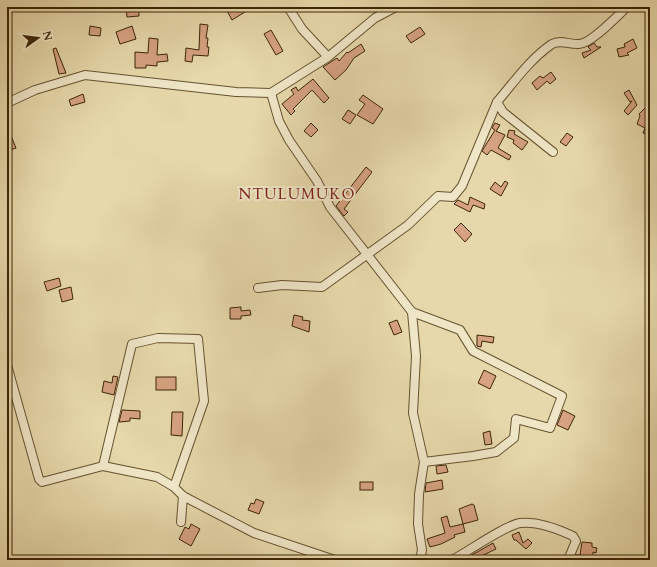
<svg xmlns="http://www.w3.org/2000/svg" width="657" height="567" font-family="Cardo,serif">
	<rect width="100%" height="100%" fill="#e6d8aa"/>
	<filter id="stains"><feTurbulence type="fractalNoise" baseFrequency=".005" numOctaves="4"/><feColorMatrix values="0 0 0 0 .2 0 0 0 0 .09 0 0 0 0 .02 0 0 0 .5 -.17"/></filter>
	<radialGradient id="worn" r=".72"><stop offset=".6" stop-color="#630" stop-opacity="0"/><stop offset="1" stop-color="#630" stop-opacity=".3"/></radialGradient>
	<g fill="#d6a281" stroke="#3d2506">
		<polygon points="126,7 139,7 139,16 127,17"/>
		<polygon points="230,7 253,7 232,20 226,9"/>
		<polygon points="200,24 208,25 206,38 208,38 207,47 209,47 208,56 193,55 192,62 185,61 186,48 199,50"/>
		<polygon points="90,26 101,28 100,36 89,35"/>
		<polygon points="132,26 136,39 120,44 116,32"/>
		<polygon points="420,27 425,34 411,43 406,36"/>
		<polygon points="271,30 283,51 276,55 264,34"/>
		<polygon points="149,38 158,39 157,55 167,54 168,61 157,62 157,66 146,65 146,68 135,68 135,52 148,53"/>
		<polygon points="633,39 637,48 627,53 629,55 619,57 617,49 625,47 624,44"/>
		<polygon points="594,43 597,47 601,47 584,58 582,53 591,50 588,47"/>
		<polygon points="361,44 365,51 354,58 346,70 335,80 323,67 337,58 339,61 347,52 348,53"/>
		<polygon points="56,48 66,73 59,74 53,49"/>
		<polygon points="551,72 556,79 550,84 547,81 537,90 532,83 540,76 543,78"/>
		<polygon points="313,79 329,98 324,103 312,90 293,109 295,111 291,115 282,104 294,94 291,90 296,87 298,91"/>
		<polygon points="629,90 637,105 628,115 624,111 632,101 630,102 624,93"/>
		<polygon points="83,94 85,102 71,106 69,100"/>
		<polygon points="363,95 383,109 373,124 357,115 365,104 359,100"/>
		<polygon points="650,103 650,110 646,114 650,116 650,135 643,133 645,128 637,124 640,116 639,114"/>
		<polygon points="348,110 356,115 350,124 342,119"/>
		<polygon points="311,123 318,130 311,137 304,131"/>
		<polygon points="495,123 500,125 496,131 505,135 498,148 511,156 509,160 491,150 487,155 482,151 495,130 492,128"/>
		<polygon points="7,126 16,148 7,151"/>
		<polygon points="509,130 515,131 514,134 528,142 522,150 513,143 514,140 507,137"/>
		<polygon points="567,133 573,137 566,146 560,142"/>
		<polygon points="366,167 372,172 344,209 348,212 344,216 336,206"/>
		<polygon points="505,181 508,183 501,196 490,189 495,182 501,187"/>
		<polygon points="470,197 485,204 484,209 473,205 470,212 454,204 458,200 468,205"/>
		<polygon points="461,223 472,234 465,242 454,230"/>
		<polygon points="59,278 61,286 47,291 44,282"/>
		<polygon points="71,287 73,299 62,302 59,290"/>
		<polygon points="241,307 241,311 250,310 251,315 241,316 241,319 230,319 230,308"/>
		<polygon points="294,315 303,317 302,320 310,321 309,332 292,326"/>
		<polygon points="397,320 402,332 394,335 389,323"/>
		<polygon points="477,335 494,337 493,343 482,341 481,347 477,346"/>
		<polygon points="484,370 496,376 490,389 478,383"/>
		<polygon points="113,376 118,377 114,395 102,392 104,381 112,383"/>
		<rect x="156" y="377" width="20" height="13"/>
		<polygon points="122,410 140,411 140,419 130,418 130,421 119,422"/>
		<polygon points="563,410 575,416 568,430 557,425"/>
		<polygon points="172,412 183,412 182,436 171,435"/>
		<polygon points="490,431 492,444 485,445 483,433"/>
		<polygon points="446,465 448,472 437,474 436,466"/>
		<polygon points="442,480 443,489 425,492 426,483"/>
		<rect x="360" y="482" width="13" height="8"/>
		<polygon points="256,499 264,502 259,514 248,510 251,503 254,504"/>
		<polygon points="472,504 474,505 478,520 463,524 465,532 454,535 455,537 441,544 430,547 427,539 445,533 441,518 447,516 450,527 463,524 459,509"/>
		<polygon points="191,524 200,529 191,546 179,539 185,527 189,529"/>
		<polygon points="519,532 523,543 528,539 532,543 526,549 516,540 514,540 512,535"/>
		<polygon points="582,542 592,543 592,547 597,548 596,553 593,552 593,560 574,560 576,555 580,555"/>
		<polygon points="493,543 496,549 475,559 472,555"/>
	</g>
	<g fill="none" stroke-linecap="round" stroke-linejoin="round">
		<g stroke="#67522f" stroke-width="10">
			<g id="minor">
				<polyline points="288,7 302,29 328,57"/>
				<polyline points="271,93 279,121 289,140 317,181 330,207 412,312 460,330 473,351 562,396 550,428 516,419 514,438 496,452 473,456 424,462"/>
				<polyline points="7,103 35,90 85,75 236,92 271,93 328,57 375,18 396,7"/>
				<path d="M553,152L503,112L497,102C514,82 530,59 552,44C561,39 570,45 579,44C591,44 617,16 627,7"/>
				<polyline points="258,288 282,285 322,287 408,225 438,196 453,197 462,186 497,102"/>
				<polyline points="412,312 416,356 413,413 424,462 419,494 418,524 422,550 420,560"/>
				<polyline points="7,365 39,479 42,482 103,466 157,477 174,487 183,496 254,533 335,560"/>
				<polyline points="103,466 132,344 158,338 198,339 204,401 174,487"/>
				<polyline points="181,522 183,496"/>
				<path d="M452,560C469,551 504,526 520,523C537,521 558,529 573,536L576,541L568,560"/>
			</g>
		</g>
		<use href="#minor" stroke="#efe6c8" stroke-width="8"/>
	</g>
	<g text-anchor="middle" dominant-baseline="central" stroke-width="4" stroke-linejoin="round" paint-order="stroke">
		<g font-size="15" letter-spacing="1" fill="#7a1f14" stroke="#efe6c8">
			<text x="297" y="194">NTULUMUKO</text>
		</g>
	</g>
	<rect width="657" height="567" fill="none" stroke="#e6d8aa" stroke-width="24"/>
	<rect x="8" y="8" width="641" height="551" fill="none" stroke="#3d2506" stroke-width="2"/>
	<rect x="12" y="12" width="633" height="543" fill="none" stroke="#3d2506"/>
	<g transform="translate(38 38) rotate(76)" stroke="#efe6c8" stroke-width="3" paint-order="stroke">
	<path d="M0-3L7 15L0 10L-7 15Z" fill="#3d2506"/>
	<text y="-6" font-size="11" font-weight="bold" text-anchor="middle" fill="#3d2506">N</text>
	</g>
	<rect width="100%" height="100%" filter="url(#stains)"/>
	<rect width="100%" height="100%" fill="url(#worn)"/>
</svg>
